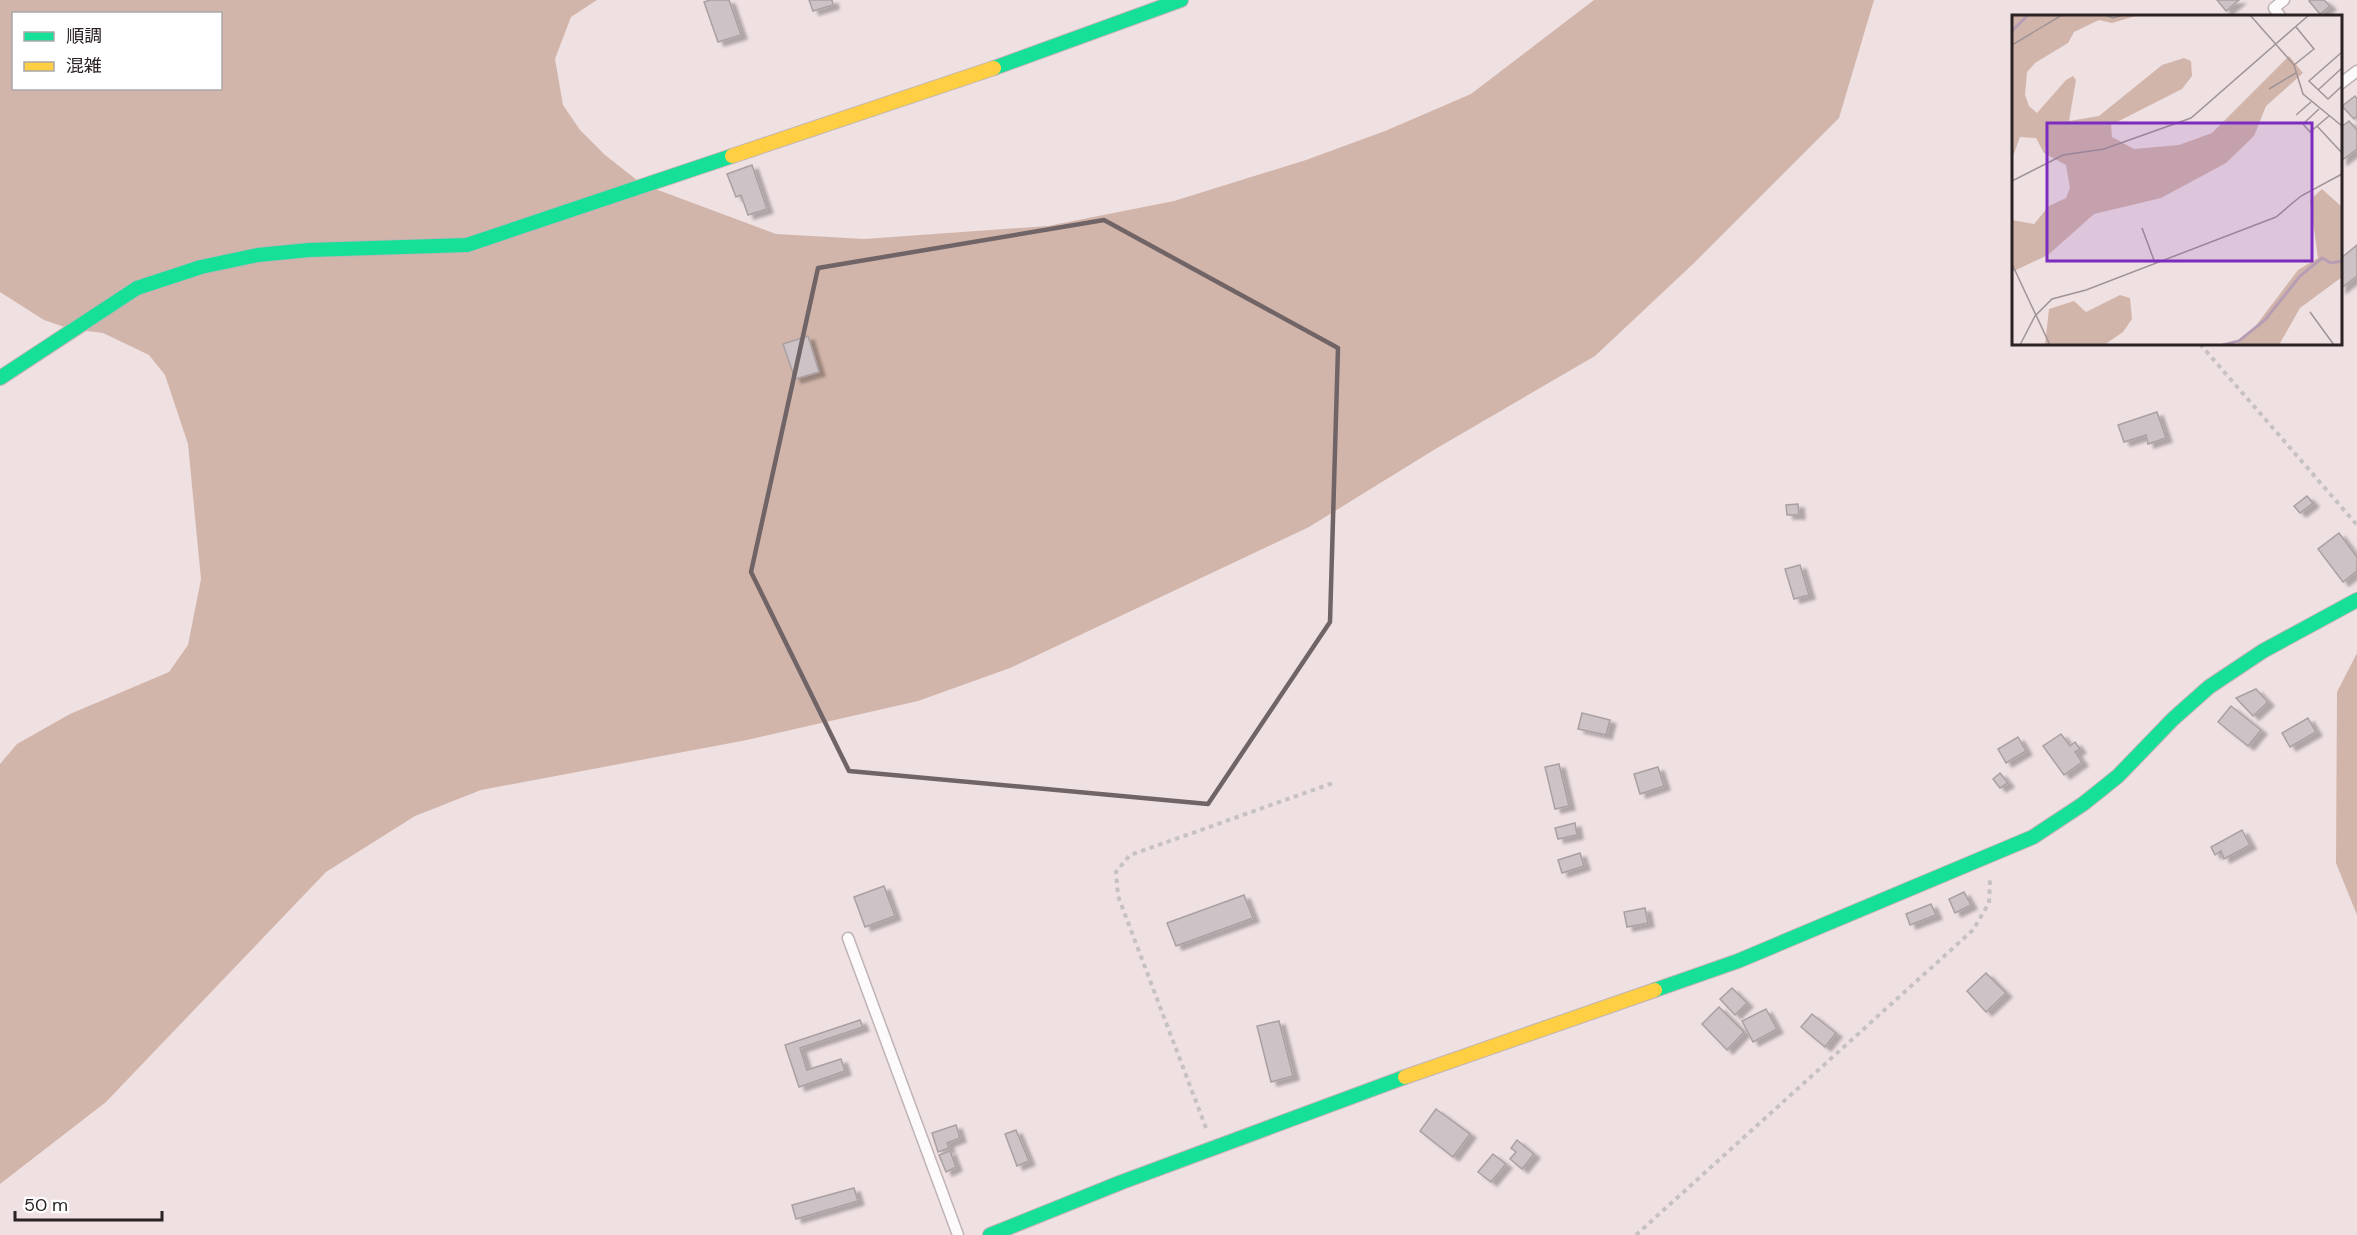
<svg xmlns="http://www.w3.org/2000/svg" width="2357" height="1235" font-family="'DM Sans','Noto Sans JP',sans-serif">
	<defs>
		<filter id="shadow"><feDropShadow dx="6" dy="4" stdDeviation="1.5" flood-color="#0004"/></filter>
	</defs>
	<rect width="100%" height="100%" fill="#efe0e2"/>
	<g fill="#d2b5aa" fill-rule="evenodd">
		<path d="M0,0H597L571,17L555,59L563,105L580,130L605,155L642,184L776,234L864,239L1048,226L1174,201L1306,160L1385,131L1471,94L1594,0H1874L1839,118L1694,263L1595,356L1437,448L1309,527L1010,668L918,701L747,740L481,790L415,816L326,872L106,1102L0,1184V764L17,744L70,714L169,672L188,645L201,579L188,444L165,375L149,355L103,333L70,329L44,320L0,292ZM14,14H220V88H14Z"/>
		<polygon points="2357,653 2357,915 2336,863 2337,692"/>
	</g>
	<g fill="#cdc2c5" stroke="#aaa0a2" stroke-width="1.5" filter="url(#shadow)">
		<polygon points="710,0 729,0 741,35 718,42 704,2"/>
		<polygon points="809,0 832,0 833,5 813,11"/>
		<polygon points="2217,0 2239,0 2226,11"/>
		<polygon points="2310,0 2324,0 2330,6 2320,14 2309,1"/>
		<polygon points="2355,96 2357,99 2357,116 2354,119 2342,106"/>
		<polygon points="2349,121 2357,130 2357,149 2341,161 2340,128"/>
		<polygon points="752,165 767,209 748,215 741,195 736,197 727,174"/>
		<polygon points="2357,245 2357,276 2340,289 2340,259"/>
		<polygon points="808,336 819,372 795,379 783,344"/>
		<polygon points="2157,412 2166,438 2148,444 2146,435 2124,442 2118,425"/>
		<polygon points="2307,496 2313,503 2300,513 2294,506"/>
		<polygon points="1798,504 1799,515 1787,515 1786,505"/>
		<polygon points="2339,533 2357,557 2357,571 2343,582 2318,549"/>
		<polygon points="1800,565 1809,595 1794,599 1785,569"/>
		<polygon points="2256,689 2268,702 2253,716 2236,698"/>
		<polygon points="2231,706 2261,730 2248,746 2218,722"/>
		<polygon points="1582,713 1610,720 1606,735 1578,729"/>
		<polygon points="2308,718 2316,732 2290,747 2282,733"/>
		<polygon points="2061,734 2070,746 2075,742 2080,749 2075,752 2082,762 2064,775 2043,746"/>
		<polygon points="2018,737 2026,751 2006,763 1998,749"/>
		<polygon points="1559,764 1569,806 1555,809 1545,767"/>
		<polygon points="1658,767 1664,786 1640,794 1634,774"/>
		<polygon points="2000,773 2008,783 2000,788 1993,779"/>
		<polygon points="1575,823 1577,835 1558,839 1555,828"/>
		<polygon points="2242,830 2250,845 2224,859 2221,851 2215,855 2211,847"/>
		<polygon points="1580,853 1584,866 1562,873 1558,860"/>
		<polygon points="884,886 895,916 865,927 854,897"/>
		<polygon points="1964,892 1971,905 1955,913 1949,899"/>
		<polygon points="1244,895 1253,918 1176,946 1167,923"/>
		<polygon points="1931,904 1936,915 1910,925 1906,914"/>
		<polygon points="1645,908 1648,923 1627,927 1624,912"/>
		<polygon points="1986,973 2006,993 1986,1012 1967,991"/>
		<polygon points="1732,988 1747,1003 1735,1015 1720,999"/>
		<polygon points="1719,1007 1744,1032 1727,1050 1702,1024"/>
		<polygon points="1766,1009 1777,1029 1753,1042 1742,1021"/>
		<polygon points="1812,1014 1836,1033 1825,1047 1801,1027"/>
		<polygon points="860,1020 863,1027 800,1048 807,1070 841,1059 845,1071 799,1087 785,1045"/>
		<polygon points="1279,1021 1293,1076 1271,1082 1257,1026"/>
		<polygon points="1436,1109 1470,1134 1453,1157 1420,1131"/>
		<polygon points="956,1125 960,1138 947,1143 949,1148 938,1152 932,1133"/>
		<polygon points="1016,1130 1029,1161 1017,1166 1005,1134"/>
		<polygon points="1517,1140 1534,1154 1522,1169 1510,1159 1516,1152 1511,1148"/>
		<polygon points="950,1151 956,1167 946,1172 939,1155"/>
		<polygon points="1493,1154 1506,1164 1491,1182 1478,1172"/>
		<polygon points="854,1188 858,1201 796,1219 792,1205"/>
	</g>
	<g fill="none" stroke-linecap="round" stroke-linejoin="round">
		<g stroke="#bfb3b5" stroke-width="13">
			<g id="lane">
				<polyline points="2280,16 2274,8 2284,0"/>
				<polyline points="2340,84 2357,71"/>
				<polyline points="848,938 958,1235"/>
			</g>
		</g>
		<g stroke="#bfb3b5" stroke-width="16">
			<g id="fast">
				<polyline points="994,68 1181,0"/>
				<polyline points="0,378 137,288 201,267 258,255 309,250 467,245 732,156"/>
				<polyline points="1655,990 1738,961 2033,837 2083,804 2118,776 2173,719 2209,687 2263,651 2357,600"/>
				<polyline points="990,1235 1122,1182 1405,1077"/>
			</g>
		</g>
		<g stroke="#bfb3b5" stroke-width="16">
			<g id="slow">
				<polyline points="732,156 994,68"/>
				<polyline points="1405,1077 1655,990"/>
			</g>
		</g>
		<g stroke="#c7c2c2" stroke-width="4" stroke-dasharray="4.5 4.5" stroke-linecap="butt">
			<polyline points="2200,344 2357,525"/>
			<polyline points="1206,1128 1118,896 1116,872 1130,855 1336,782"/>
			<polyline points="1636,1235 1973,930 1989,903 1990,880"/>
		</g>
		<use href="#lane" stroke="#fdfafb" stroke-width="10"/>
		<use href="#fast" stroke="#16e098" stroke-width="14"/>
		<use href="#slow" stroke="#ffcf43" stroke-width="14"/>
	</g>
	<path fill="none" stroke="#706466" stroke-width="4.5" stroke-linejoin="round" d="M1104,220L1338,348L1330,622L1208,804L849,771L751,572L818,268Z"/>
	<g transform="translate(2012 15)">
		<rect width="330" height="330" fill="#efe0e2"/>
		<path d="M0,0H127L100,8L87,5L62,17L56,28L23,48L15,57L13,80L17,91L25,98L54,65L61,61L64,65L57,106L87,101L150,50L172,43L179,46L180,61L170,74L99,110L100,122L122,134L167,130L200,118L277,41L291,58L254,91L242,121L214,148L149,183L82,199L36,240L0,257V205L22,209L37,191L54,183L58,173L54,150L32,138L24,123L8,122L0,144ZM310,174L330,192V262L288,293L267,330H224L239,317L286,255L306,243L298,185ZM108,280L118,283L120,304L111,317L92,330H33L37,294L62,286L74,297Z" fill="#d2b5aa"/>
		<path fill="none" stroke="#b79eb4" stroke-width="3" d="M0,16L16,0M211,330L227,326L253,305L288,261L310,243L319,248L330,246"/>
		<path fill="none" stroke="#a19496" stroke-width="1.5" d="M93,0L101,3L111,0M238,0L282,50L291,79L330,111M0,30L50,0M330,37L297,66L316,84L330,71M282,50L302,34L284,12M257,74L284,58M306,75L330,53M307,94L291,109L298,117L317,101M284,100L299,87M305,111L330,138M0,166L51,140L92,134L179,103L297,0M130,213L143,248M0,249L38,330M298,297L322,330M8,330L23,301L40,284L74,275L264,202L289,181L330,159"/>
		<path fill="#7b2cbf" fill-opacity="0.15" stroke="#7b2cbf" stroke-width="3" d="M35,108H300V246H35Z"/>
		<rect width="330" height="330" fill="none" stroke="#2b2223" stroke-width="3"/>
	</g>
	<rect x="12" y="12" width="210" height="78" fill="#ffffff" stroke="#aaa7a7" stroke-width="1.5"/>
	<rect x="24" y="32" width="30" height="9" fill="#16e098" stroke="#aaa7a7" stroke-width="1.5"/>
	<text x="66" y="42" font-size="18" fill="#2b2223">順調</text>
	<rect x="24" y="62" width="30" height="9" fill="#ffcf43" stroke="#aaa7a7" stroke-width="1.5"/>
	<text x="66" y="72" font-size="18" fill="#2b2223">混雑</text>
	<path d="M15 1211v9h147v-9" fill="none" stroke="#2b2223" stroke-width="3"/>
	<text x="24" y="1211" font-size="18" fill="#2b2223" stroke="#ffffff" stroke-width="4.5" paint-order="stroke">50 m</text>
</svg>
